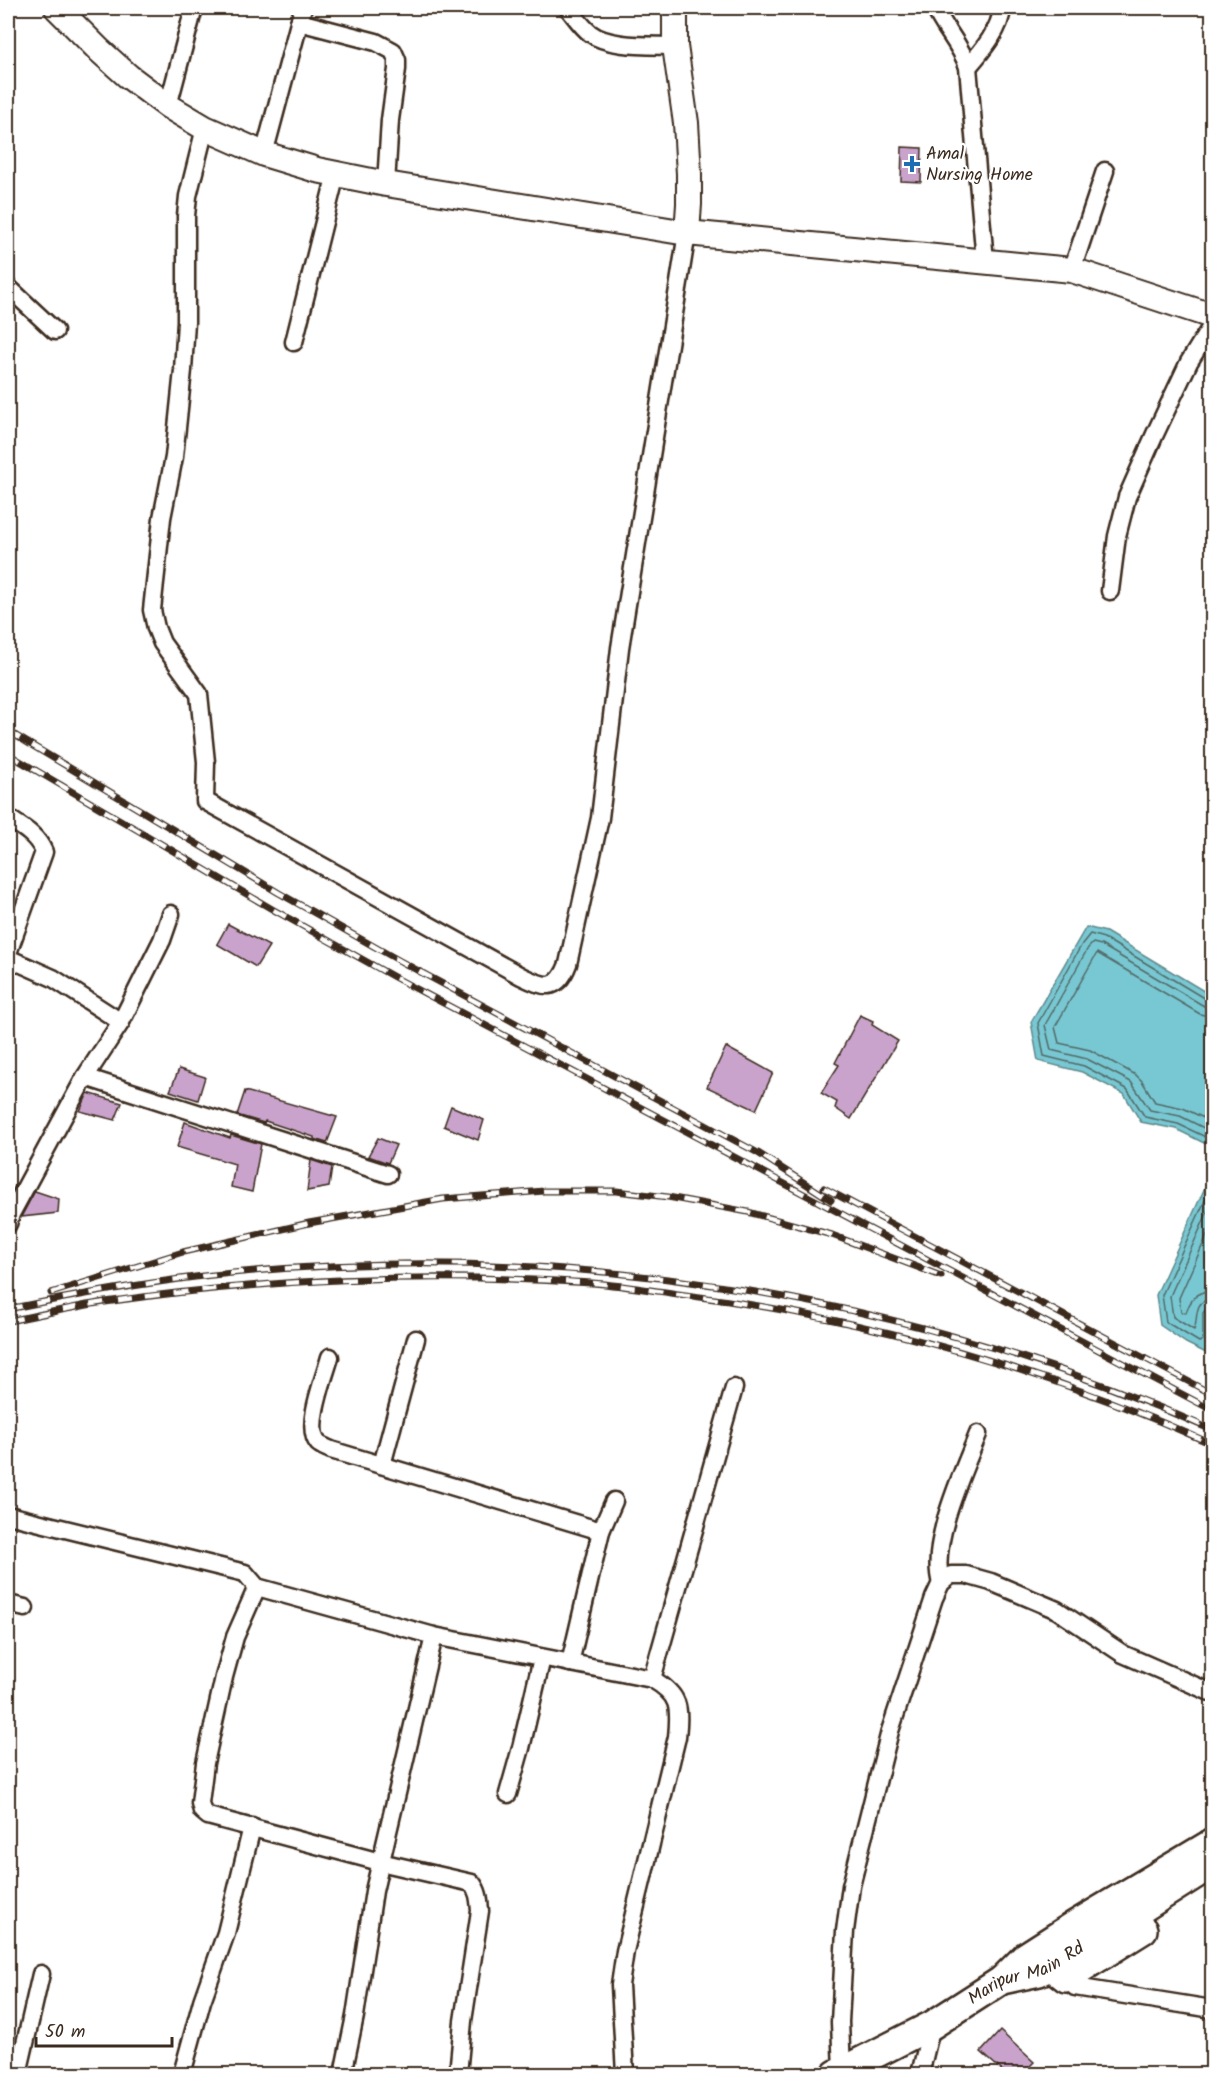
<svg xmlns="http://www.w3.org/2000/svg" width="1220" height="2082" font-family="Kalam,sans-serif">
	<rect width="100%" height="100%" fill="#fff"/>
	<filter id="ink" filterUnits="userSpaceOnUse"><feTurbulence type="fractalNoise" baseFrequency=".0167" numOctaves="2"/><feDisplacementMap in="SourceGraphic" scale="12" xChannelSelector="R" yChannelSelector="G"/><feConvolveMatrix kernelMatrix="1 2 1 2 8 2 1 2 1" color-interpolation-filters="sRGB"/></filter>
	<g filter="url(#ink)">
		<g fill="#78c8d3" stroke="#60898b" stroke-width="1.5">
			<polygon points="1086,927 1106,932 1212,996 1212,1147 1176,1129 1141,1122 1124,1094 1082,1072 1038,1061 1031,1022"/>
			<polygon points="1212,1172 1212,1308 1209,1314 1208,1354 1186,1343 1160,1325 1156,1295"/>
		</g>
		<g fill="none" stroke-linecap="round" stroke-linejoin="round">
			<g stroke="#536966" stroke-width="1.5">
				<polyline points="1212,1001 1207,1000 1104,938 1090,934 1082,944 1038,1023 1044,1056 1084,1066 1127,1089 1145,1117 1178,1124 1212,1140"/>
				<polyline points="1212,1008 1204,1006 1101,945 1093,943 1088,948 1045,1025 1051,1050 1087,1059 1131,1082 1150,1110 1180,1116 1212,1132"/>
				<polyline points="1212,1017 1200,1014 1097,953 1055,1027 1059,1043 1090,1050 1136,1075 1142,1081 1155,1102 1183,1108 1212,1122"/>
				<polyline points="1212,1185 1162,1295 1166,1322 1199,1342 1203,1340 1203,1313 1207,1308 1212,1307"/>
				<path d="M1212,1202L1170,1296L1173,1317L1194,1330C1199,1318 1192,1301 1212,1299"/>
				<path d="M1212,1224L1179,1298L1181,1312L1186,1313C1190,1299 1198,1291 1212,1290"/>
			</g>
		</g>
		<g fill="#c9a3cb" stroke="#3b2a1e" stroke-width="1.5">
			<polygon points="902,147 922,148 921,182 901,181"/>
			<polygon points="228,924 269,946 256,967 217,944"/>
			<polygon points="860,1015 873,1021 872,1025 898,1041 851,1119 835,1108 837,1102 821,1093 839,1065 835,1063"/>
			<polygon points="726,1047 773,1073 756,1110 707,1087"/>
			<polygon points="179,1069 205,1077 198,1100 170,1091"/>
			<polygon points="245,1091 337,1117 327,1143 314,1139 314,1137 265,1121 264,1123 237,1115"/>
			<polygon points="88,1093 122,1103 115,1120 80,1111"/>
			<polygon points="451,1106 484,1120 478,1140 444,1126"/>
			<polygon points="185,1122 230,1138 231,1135 261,1144 252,1192 231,1187 235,1164 177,1147"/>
			<polygon points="378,1138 396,1145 388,1163 368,1156"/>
			<polygon points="311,1160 332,1167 329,1187 307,1191"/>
			<polygon points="35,1191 59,1199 58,1213 21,1217"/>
			<polygon points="1000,2031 1034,2062 1022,2074 1006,2074 981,2052"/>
		</g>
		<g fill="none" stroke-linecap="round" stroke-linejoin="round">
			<g stroke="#3b2a1e" stroke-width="21">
				<g id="street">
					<path d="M568,8C575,16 581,26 590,33C609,48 651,45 675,46"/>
					<path d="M935,8C944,29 961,45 968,67L985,261"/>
					<polyline points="299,22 376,42 393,51 397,60 397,69 390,120 386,184"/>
					<path d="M968,67C982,51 1001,29 1002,8"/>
					<polyline points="168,106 194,8"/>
					<path d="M205,128L188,196L186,216V322L183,370L174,457L162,518L152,610L156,628L162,643L199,694L206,762L205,801L521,976C544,987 557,993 568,964L600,818L620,648L687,233"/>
					<polyline points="264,154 303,8"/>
					<polyline points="1072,270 1105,171"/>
					<polyline points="8,287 55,331"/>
					<polyline points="294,342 336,174"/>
					<polyline points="1110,591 1117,536 1127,497 1155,434 1189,362 1212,325"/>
					<path d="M8,818C22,827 37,835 44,852L8,953"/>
					<polyline points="8,958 53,978 121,1022"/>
					<polyline points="85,1077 388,1174"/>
					<polyline points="8,1224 11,1214 85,1077 121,1022 162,940 171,914"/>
					<path d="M330,1357C325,1376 304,1427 318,1443C321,1446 327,1448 331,1450L601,1531"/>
					<polyline points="382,1465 416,1339"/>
					<path d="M8,1515L245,1573L257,1587L434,1636L652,1679C680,1695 680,1707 677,1737L625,1951L620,1985L625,2074"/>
					<path d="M941,1583C929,1544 963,1472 978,1434"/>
					<path d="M257,1587L235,1637L224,1677L205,1763L200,1803L202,1811L208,1816L380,1862L472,1883C479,1892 479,1900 480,1911L463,2021L458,2074"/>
					<polyline points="8,1604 25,1608"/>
					<polyline points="570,1663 601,1531 614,1501"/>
					<polyline points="652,1679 734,1388"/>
					<polyline points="508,1794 521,1748 542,1658"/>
					<polyline points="1066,1978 1075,1987 1212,2009"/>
					<polyline points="842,2071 840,2022 845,1931 851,1886 890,1731 934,1598 941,1583 951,1575 966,1575 991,1582 1057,1610 1123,1654 1212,1693"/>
					<polyline points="18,2074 41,1974"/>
					<polyline points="182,2074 202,2001 226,1933 252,1827"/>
					<polyline points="343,2074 355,2016 374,1891 434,1636"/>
					<polyline points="920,2074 932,2025"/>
				</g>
			</g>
			<g stroke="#3b2a1e" stroke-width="28">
				<g id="secondary">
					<polyline points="57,8 99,50 128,76 168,106 205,128 264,154 317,170 386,184 687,233 1072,270 1212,316"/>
					<polyline points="675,8 675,46 686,123 689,174 689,204 687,233"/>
				</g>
			</g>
			<g stroke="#3b2a1e" stroke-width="32">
				<g id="primary">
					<polyline points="1057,1971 1066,1978 1143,1930"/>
					<polyline points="1003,1979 1026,1956 1076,1924 1212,1843"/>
					<path id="s1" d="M836,2074L932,2025L1002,1980L1039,1972L1052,1966L1212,1864"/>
				</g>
			</g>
			<use href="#street" stroke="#fff" stroke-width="16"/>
			<use href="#secondary" stroke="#fff" stroke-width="24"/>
			<use href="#primary" stroke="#fff" stroke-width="27"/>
			<g stroke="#3b2a1e" stroke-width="7">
				<g id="rail">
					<polyline points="8,731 279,893 400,961 758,1153 831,1200"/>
					<polyline points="8,754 272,909 394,977 1212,1410"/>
					<polyline points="824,1188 1212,1394"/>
					<polyline points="51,1293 183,1252 309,1223 443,1199 544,1191 616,1191 668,1197 748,1212 832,1235 941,1276"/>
					<path d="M8,1309C72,1296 137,1284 203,1276C544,1238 899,1289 1212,1430"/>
					<path d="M8,1321C40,1315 72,1307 105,1302C266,1279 430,1272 592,1283C621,1285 650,1290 678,1294C863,1317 1043,1368 1212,1444"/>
				</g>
			</g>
			<use href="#rail" stroke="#fff" stroke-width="4.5" stroke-dasharray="14" stroke-linecap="butt"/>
		</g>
	</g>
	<path fill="#1f6fb2" stroke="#fff" stroke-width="2" d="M909 155h6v6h6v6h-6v6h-6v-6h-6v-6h6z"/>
	<g text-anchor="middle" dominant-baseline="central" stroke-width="4.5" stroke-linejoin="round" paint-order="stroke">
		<g font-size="18" fill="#3b2a1e" stroke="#fff" text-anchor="start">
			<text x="926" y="154">Amal<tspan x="926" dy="21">Nursing Home</tspan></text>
		</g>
		<g font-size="18" fill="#3b2a1e" stroke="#fff">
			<text stroke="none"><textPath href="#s1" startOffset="216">Maripur Main Rd</textPath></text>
		</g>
	</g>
	<rect width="1220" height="2082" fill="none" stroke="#fff" stroke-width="30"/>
	<rect x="15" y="15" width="1190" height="2052" fill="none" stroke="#3b2a1e" stroke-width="2" filter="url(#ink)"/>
	<path d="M36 2037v9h136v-9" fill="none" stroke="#3b2a1e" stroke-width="3"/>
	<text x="45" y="2037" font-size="18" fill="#3b2a1e" stroke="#ffffff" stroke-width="4.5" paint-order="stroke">50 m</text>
</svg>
